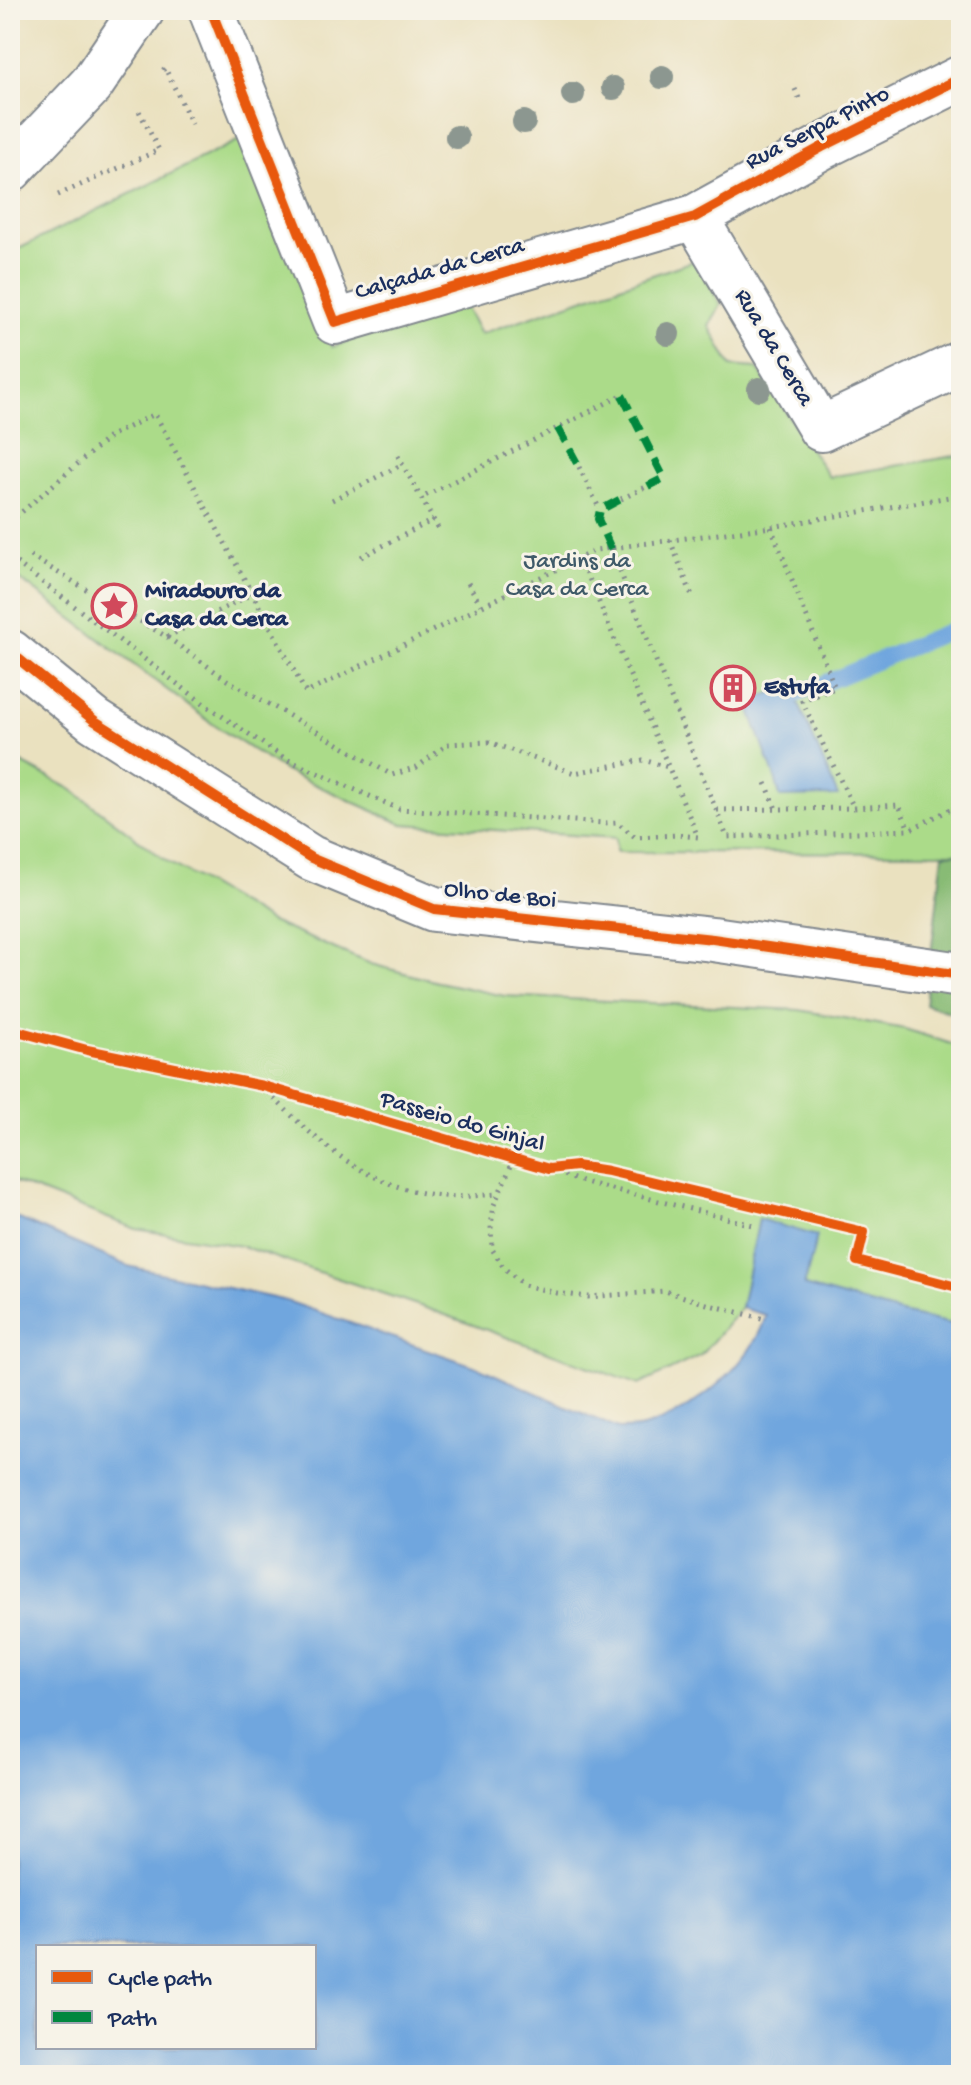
<svg xmlns="http://www.w3.org/2000/svg" width="971" height="2085" font-family="'Gochi Hand',sans-serif">
	<rect width="100%" height="100%" fill="#f7f3e8"/>
	<filter id="ink" filterUnits="userSpaceOnUse"><feTurbulence type="fractalNoise" baseFrequency=".0125" numOctaves="2"/><feDisplacementMap in="SourceGraphic" scale="16" xChannelSelector="R" yChannelSelector="G"/><feConvolveMatrix kernelMatrix="1 2 1 2 8 2 1 2 1" color-interpolation-filters="sRGB"/></filter>
	<filter id="wash" filterUnits="userSpaceOnUse"><feTurbulence type="fractalNoise" baseFrequency=".006" numOctaves="4" result="noise"/><feDisplacementMap in="SourceGraphic" scale="32" xChannelSelector="R" yChannelSelector="G"/><feGaussianBlur stdDeviation="1.8" result="paint"/><feColorMatrix in="noise" values="0 0 0 0 0 0 0 0 0 0 0 0 0 0 0 0 0 1.4 0 .05"/><feComposite in="paint" operator="in"/></filter>
	<g filter="url(#wash)">
		<rect width="100%" height="100%" fill="#eae1bf"/>
		<g fill="#abdb89" stroke="#638574" stroke-width="2">
			<polygon points="243,138 332,347 462,300 480,334 696,260 721,305 709,326 731,366 757,368 829,477 961,455 961,853 616,852 616,838 402,824 285,771 214,725 10,572 10,253"/>
			<polygon points="10,757 71,789 165,860 271,922 371,964 438,982 505,996 799,1010 905,1029 961,1047 961,1326 901,1313 804,1286 759,1219 741,1308 701,1355 639,1385 426,1308 241,1246 136,1229 10,1180"/>
		</g>
		<polygon fill="#88bb75" stroke="#52756a" stroke-width="2" points="961,853 961,1016 925,1004 943,854"/>
		<g fill="#70a6de" stroke="#466a9e" stroke-width="2" fill-rule="evenodd">
			<polygon points="779,690 786,704 797,700 838,796 780,797 776,781 747,702"/>
			<path d="M10,1215L128,1266L287,1301L480,1368L618,1429C626,1429 635,1429 643,1427C692,1413 752,1365 766,1315L741,1308L759,1219L817,1236L804,1286L901,1313L961,1326V2075H10ZM38,1947H314V2047H38Z"/>
		</g>
		<g fill="none" stroke-linecap="round" stroke-linejoin="round">
			<polyline stroke="#70a6de" stroke-width="16" points="784,700 961,626"/>
		</g>
	</g>
	<g filter="url(#ink)">
		<g fill="none" stroke-linecap="round" stroke-linejoin="round">
			<g stroke="#82888e" stroke-width="48">
				<g id="minor">
					<polyline points="211,10 335,322 695,217 822,147 961,78"/>
					<polyline points="10,170 91,85 142,10"/>
					<polyline points="695,217 821,429 961,363"/>
					<polyline points="10,652 95,721 311,858 434,909 713,939 961,975"/>
				</g>
			</g>
			<g stroke="#82888e" stroke-width="5" stroke-dasharray="2 6" stroke-linecap="butt">
				<polyline points="163,70 165,68 192,124"/>
				<polyline points="795,89 801,103"/>
				<polyline points="58,195 159,150 137,107"/>
				<polyline points="398,456 421,498"/>
				<polyline points="579,467 600,510"/>
				<polyline points="621,499 648,486"/>
				<polyline points="332,500 403,464"/>
				<polyline points="10,522 110,436 155,414 306,693 596,550 771,527 961,495"/>
				<polyline points="771,527 835,688 802,701 854,808 899,805 909,830"/>
				<polyline points="438,528 421,498 622,395"/>
				<polyline points="670,540 693,598"/>
				<polyline points="611,549 727,837 909,830 949,810 961,806"/>
				<polyline points="30,556 167,637 227,680 392,775 417,767 448,744 489,742 574,773 643,760 668,767"/>
				<polyline points="361,557 433,520"/>
				<polyline points="10,558 207,706 286,759 399,809 604,823 617,822 635,837 678,835 698,837 580,557"/>
				<polyline points="468,583 481,605"/>
				<polyline points="167,637 252,594"/>
				<polyline points="766,783 776,809"/>
				<polyline points="717,810 854,808"/>
				<polyline points="10,1029 87,1050 263,1086 549,1169 576,1166 608,1171 864,1232 857,1261 961,1288"/>
				<path d="M263,1087C315,1140 366,1189 443,1196C461,1198 480,1195 498,1194"/>
				<polyline points="514,1159 494,1205 491,1226 492,1249 504,1268 524,1285 557,1293 588,1297 665,1291 710,1305 765,1319"/>
				<polyline points="550,1169 576,1180 757,1226"/>
			</g>
			<use href="#minor" stroke="#fff" stroke-width="44"/>
			<g stroke="#00873e" stroke-width="8" stroke-dasharray="16 8" stroke-linecap="butt">
				<polyline points="622,395 664,478 648,486"/>
				<polyline points="558,428 579,467"/>
				<polyline points="611,549 598,519 600,510 621,499"/>
			</g>
			<g stroke="#f7f3e8" stroke-width="15">
				<g id="cycleway">
					<polyline points="211,10 335,322 695,217 822,147 961,78"/>
					<polyline points="10,652 95,721 311,858 434,909 713,939 961,975"/>
					<polyline points="10,1029 87,1050 263,1086 549,1169 576,1166 608,1171 864,1232 857,1261 961,1288"/>
				</g>
			</g>
			<use href="#cycleway" stroke="#e8590c" stroke-width="10"/>
		</g>
		<g fill="#8c9790">
			<circle cx="662" cy="77" r="12"/>
			<circle cx="613" cy="88" r="12"/>
			<circle cx="573" cy="94" r="12"/>
			<circle cx="524" cy="122" r="12"/>
			<circle cx="457" cy="137" r="12"/>
			<circle cx="668" cy="334" r="12"/>
			<circle cx="759" cy="389" r="12"/>
		</g>
	</g>
	<defs>
		<g id="sight-ring" transform="scale(2.3)"><circle r="9.5" fill="#f7f3e8" stroke="#d1495b" stroke-width="1.5"/><path d="M0-6L1.8-2.2L6-1.7L2.9 1.2L3.7 5.4L0 3.3L-3.7 5.4L-2.9 1.2L-6-1.7L-1.8-2.2Z" fill="#d1495b"/></g>
		<g id="building-ring" transform="scale(2.3)"><circle r="9.5" fill="#f7f3e8" stroke="#d1495b" stroke-width="1.5"/><path d="M-4-6H4V6H1V3H-1V6H-4ZM-2.5-4.3h1.7v1.8h-1.7ZM.8-4.3h1.7v1.8H.8ZM-2.5-1h1.7V.8h-1.7ZM.8-1h1.7V.8H.8Z" fill="#d1495b"/></g>
	</defs>
	<g fill-rule="evenodd">
		<use href="#sight-ring" x="114" y="606"/>
		<use href="#building-ring" x="733" y="688"/>
	</g>
	<g text-anchor="middle" dominant-baseline="central" stroke-width="6" stroke-linejoin="round" paint-order="stroke">
		<g font-size="24" fill="#1b2f5e" stroke="#f7f3e8">
			<text transform="translate(818 129) rotate(-27)">Rua Serpa Pinto</text>
			<text transform="translate(440 270) rotate(-16)">Calçada da Cerca</text>
			<text transform="translate(773 348) rotate(59)">Rua da Cerca</text>
			<text transform="translate(500 896) rotate(6)">Olho de Boi</text>
			<text transform="translate(462 1123) rotate(16)">Passeio do Ginjal</text>
		</g>
		<g font-size="24" fill="#3f5a69" stroke="#f7f3e8">
			<text x="577" y="562">Jardins da<tspan x="577" dy="28">Casa da Cerca</tspan></text>
		</g>
		<g font-size="24" font-weight="bold" fill="#1b2f5e" stroke="#f7f3e8" text-anchor="start">
			<text x="145" y="592">Miradouro da<tspan x="145" dy="28">Casa da Cerca</tspan></text>
			<text x="764" y="688">Estufa</text>
		</g>
	</g>
	<rect width="971" height="2085" fill="none" stroke="#f7f3e8" stroke-width="40"/>
	<rect x="36" y="1945" width="280" height="104" fill="#f7f3e8" stroke="#9fa5b1" stroke-width="2"/>
	<rect x="52" y="1971" width="40" height="12" fill="#e8590c" stroke="#9fa5b1" stroke-width="2"/>
	<text x="108" y="1985" font-size="24" fill="#1b2f5e">Cycle path</text>
	<rect x="52" y="2011" width="40" height="12" fill="#00873e" stroke="#9fa5b1" stroke-width="2"/>
	<text x="108" y="2025" font-size="24" fill="#1b2f5e">Path</text>
</svg>
